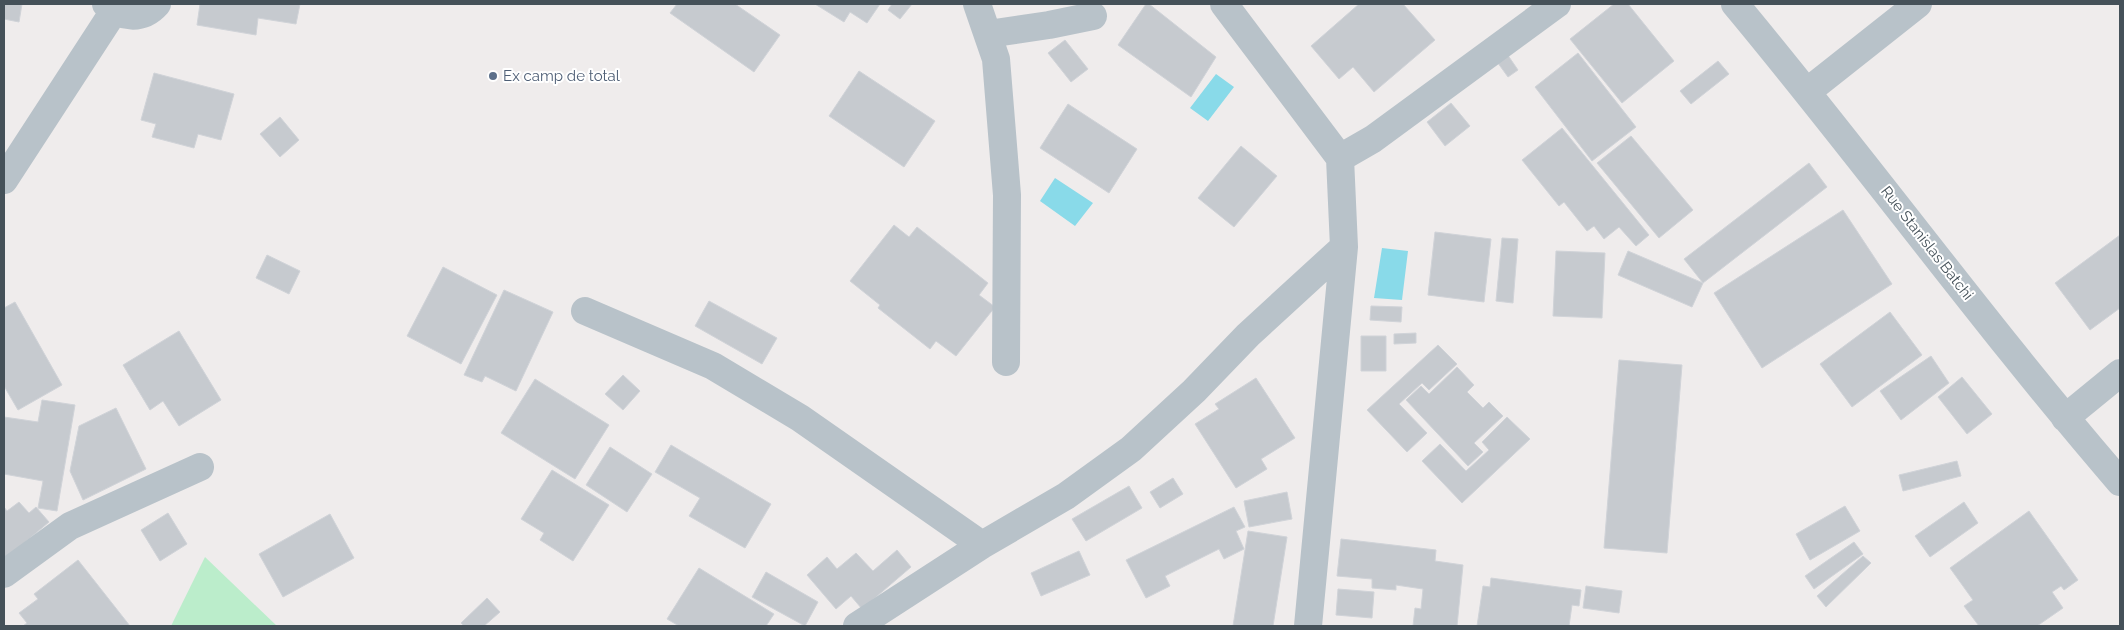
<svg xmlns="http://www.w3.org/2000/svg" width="2124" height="630" font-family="Raleway,sans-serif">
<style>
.green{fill:#bbedcb}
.water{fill:#89dae9}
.building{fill:#c6cacf;stroke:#d0d3d8}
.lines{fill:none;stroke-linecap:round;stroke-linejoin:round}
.minor{stroke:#b8c2c9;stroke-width:28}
.service-dot{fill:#5c6f8a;stroke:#fff;stroke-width:2}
.labels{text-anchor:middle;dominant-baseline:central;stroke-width:4;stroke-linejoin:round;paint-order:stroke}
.service-label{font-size:15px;fill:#4e5e75;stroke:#fff;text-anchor:start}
.street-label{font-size:15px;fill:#455159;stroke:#fff}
</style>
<rect width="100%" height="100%" fill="#efecec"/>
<!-- green -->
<path class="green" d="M205,557L277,626H171Z"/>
<!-- water -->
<path class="water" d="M1216,74L1234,87L1208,121L1190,108Z
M1055,178L1093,203L1075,226L1040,201Z
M1382,248L1408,251L1402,300L1374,298Z"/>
<!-- building -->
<path class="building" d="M4,4H22L19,22L4,19Z
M200,4H300L296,24L258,18L256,35L197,25Z
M677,4H735L780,35L754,72L670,13Z
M815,4H880L867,23L850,12L844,22Z
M892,4H912L900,19L888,10Z
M1146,4H1149L1216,57L1191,97L1118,45Z
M1359,4H1403L1435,40L1374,92L1353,67L1339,79L1311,46Z
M1614,4H1628L1674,61L1622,103L1570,39Z
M1065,40L1088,69L1071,82L1048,53Z
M1505,51L1518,70L1508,77L1495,59Z
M1578,53L1636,127L1592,161L1535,87Z
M1718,61L1729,74L1691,104L1680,91Z
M859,71L935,121L904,167L829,116Z
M154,73L234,94L221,140L198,134L194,148L152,137L156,124L141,120Z
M1451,103L1470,126L1445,146L1427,122Z
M1068,104L1137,149L1109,193L1040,148Z
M280,117L299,140L280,157L260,134Z
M1562,128L1649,235L1636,246L1619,227L1604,239L1594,226L1587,231L1564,202L1559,206L1522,160Z
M1631,136L1693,210L1659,238L1597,163Z
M1241,146L1277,176L1234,227L1198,198Z
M1809,163L1827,187L1703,283L1684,259Z
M1843,210L1892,284L1762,368L1714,293Z
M894,225L909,237L917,227L988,283L979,295L995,307L956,356L936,341L930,349L878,308L880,305L850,281Z
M1435,232L1491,239L1484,302L1428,295Z
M2120,235V308L2090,330L2055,283Z
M1502,238L1518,239L1513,303L1496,301Z
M1556,251L1605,253L1602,318L1553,316Z
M1628,251L1703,283L1692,307L1618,275Z
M267,255L300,271L289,294L256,278Z
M443,267L497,295L461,364L407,336Z
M504,290L553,312L516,391L485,376L482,382L464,375Z
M709,301L777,338L762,364L695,326Z
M15,302L62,385L18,410L4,386V308Z
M1371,306L1402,307L1401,322L1370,320Z
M1890,312L1922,355L1852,407L1820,364Z
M179,331L221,400L179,426L163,401L150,410L123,365Z
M1416,333V343L1394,344V334Z
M1361,336H1386V371H1361Z
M1438,345L1457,364L1429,390L1422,383L1399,404L1427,433L1407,452L1367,410Z
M1931,356L1949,383L1901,420L1880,391Z
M1619,360L1682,365L1667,553L1604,548Z
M1457,367L1474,385L1467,392L1483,408L1489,402L1503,416L1474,443L1483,452L1468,466L1406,400L1421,386L1429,394Z
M623,375L640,391L623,410L605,394Z
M1962,377L1992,414L1967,434L1938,397Z
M1256,378L1295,438L1261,459L1267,469L1236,488L1195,424L1219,409L1215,404Z
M535,379L609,425L575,479L501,433Z
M42,400L75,405L57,511L38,508L43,481L4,474V417L38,422Z
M116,408L146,469L83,500L70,471L79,426Z
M1507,417L1530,439L1462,503L1422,461L1440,444L1466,471L1489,450L1482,442Z
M671,445L771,504L745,548L689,516L700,498L655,472Z
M610,447L652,474L627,512L586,485Z
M1957,461L1961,476L1903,491L1899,475Z
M552,470L609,505L573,561L540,540L544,533L521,519Z
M1173,478L1183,494L1160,508L1150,492Z
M1129,486L1142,508L1086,541L1072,519Z
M1287,492L1292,519L1249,527L1244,501Z
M19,502L29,513L36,507L49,522L4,560V507L7,511Z
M1964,502L1978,523L1930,557L1915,536Z
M1845,506L1860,531L1810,560L1796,534Z
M1234,507L1245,527L1236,531L1244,549L1224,559L1219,549L1165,576L1170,586L1146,598L1126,560Z
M2029,511L2078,580L2064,590L2061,586L2052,592L2063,608L2037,626H1979L1964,606L1973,600L1950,568Z
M168,513L187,544L160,561L141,530Z
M330,514L354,558L283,597L259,554Z
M1248,531L1287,537L1273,626H1233Z
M1341,539L1436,550L1435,561L1463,565L1457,626H1413L1415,608L1421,609L1423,589L1396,585V590L1372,588V579L1337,576Z
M1854,542L1863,554L1814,589L1805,576Z
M897,550L911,567L862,609L851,596L836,609L807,575L827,557L837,569L856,553L873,571Z
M1079,551L1090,575L1041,596L1031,573Z
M1863,556L1871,563L1826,607L1817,596Z
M78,560L130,626H23L27,623L19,613L38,599L34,594Z
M699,568L774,614L766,626H679L667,619Z
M766,572L818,602L805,626L752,597Z
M1491,578L1581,590L1579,606L1572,605L1569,626H1477L1483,586L1490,587Z
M1586,586L1622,591L1619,613L1583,608Z
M1338,589L1374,592L1372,618L1336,615Z
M487,598L500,612L484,626H464L461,623Z"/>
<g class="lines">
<!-- minor -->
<path class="minor" d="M106,4C121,18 142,21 157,4
M977,4L996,59L1007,195L1006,362
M1224,4L1340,158L1344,247L1308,626
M1735,4C1866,161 1986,327 2120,482
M988,34L1049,25L1093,16
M1808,91L1918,4
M1340,158L1373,139L1557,4
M4,180L114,11
M585,311L713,366L800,418L982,545
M2065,418L2120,373
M4,574L70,526L200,467
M857,626L982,545L1066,496L1131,449L1194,391L1248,335L1344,247"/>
</g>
<!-- markers -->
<circle class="service-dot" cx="493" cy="76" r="5"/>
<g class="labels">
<!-- service labels -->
<g class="service-label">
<text x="503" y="76">Ex camp de total</text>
</g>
<!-- street labels -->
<g class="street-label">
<text transform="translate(1927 243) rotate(52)">Rue Stanislas Batchi</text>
</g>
</g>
<!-- border -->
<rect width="2124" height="630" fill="none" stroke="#455159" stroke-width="10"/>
</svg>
